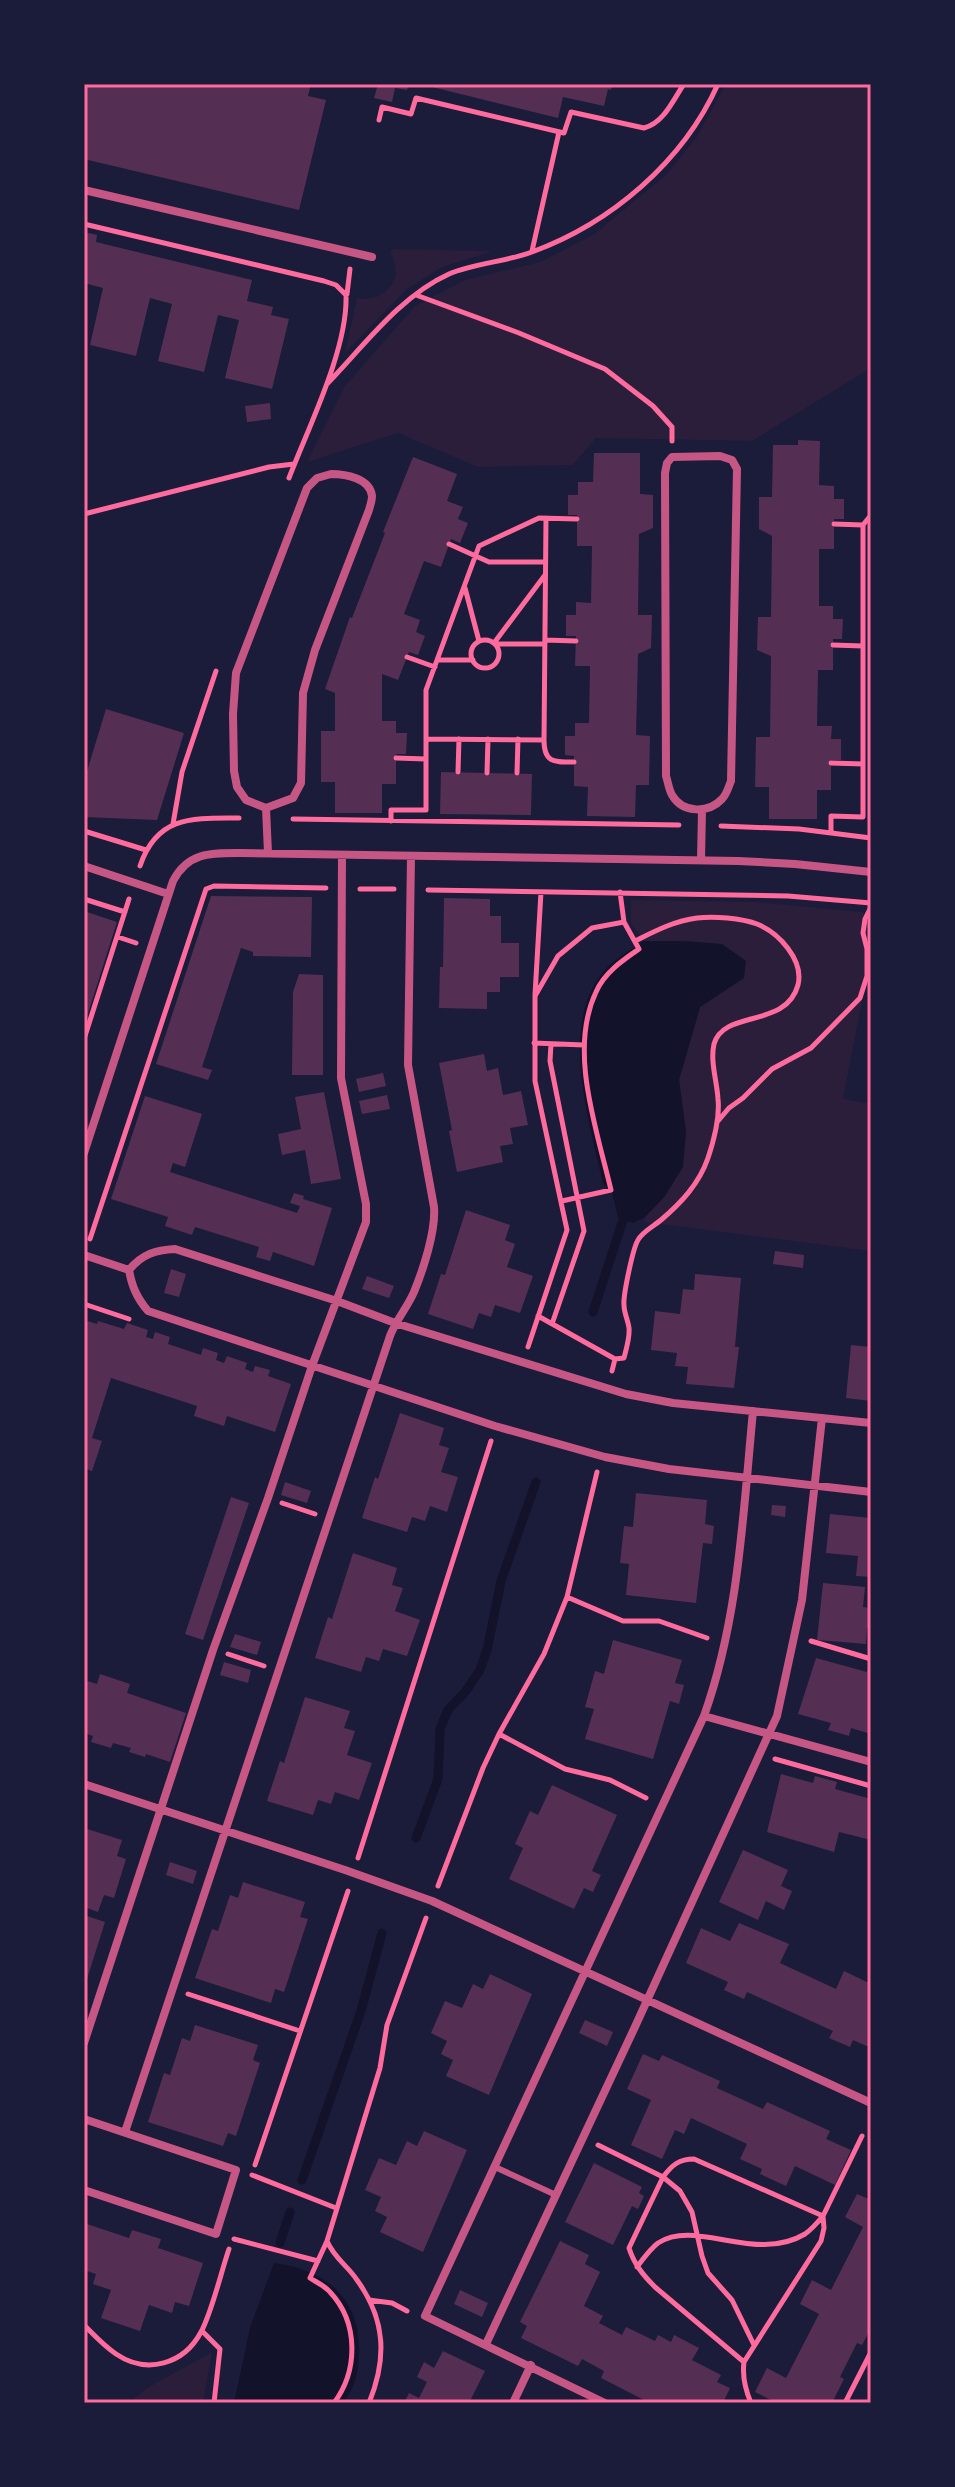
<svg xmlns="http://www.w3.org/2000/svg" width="955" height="2487" font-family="'PT Sans',sans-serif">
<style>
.green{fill:#2a1e3b}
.water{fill:#12122b}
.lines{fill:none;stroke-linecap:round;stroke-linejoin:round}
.stream{stroke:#12122b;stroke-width:9}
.building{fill:#542f53}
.path{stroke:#ff6b9d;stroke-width:5}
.service{stroke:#c65784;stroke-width:6}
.minor{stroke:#c65784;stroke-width:8}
.neatline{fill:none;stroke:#ff6b9d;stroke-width:3}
</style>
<rect width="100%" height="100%" fill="#1b1b3a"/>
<!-- green -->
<path class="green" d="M726,84H871V368L752,441L596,438L573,465L478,467L398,433L307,462L345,386L415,306L465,280L540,262L593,235L666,175L696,138Z
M393,249L493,251L442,267L407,289L345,353L357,298C384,304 407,277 390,253Z
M631,900L757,902L871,913V955L843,1099L871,1104V1251L644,1222L645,1217L665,1196L686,1131L679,1080L700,1007L743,978L684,941H644L631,923Z
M212,2352L203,2403H134V2398C158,2379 186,2368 212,2352Z"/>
<!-- water -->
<path class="water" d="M644,941H684L722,944L746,961L744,978L700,1007L679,1080L686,1131L683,1167L665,1196L645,1217L633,1223L618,1217L612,1192L603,1183C589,1119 554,1013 613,962C623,954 634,948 644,941Z
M274,2263C328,2270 362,2300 359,2357C358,2374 354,2389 343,2403H234L250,2328Z"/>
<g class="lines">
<!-- stream -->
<path class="stream" d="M593,1312L623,1220
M416,1838L438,1779L440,1729L448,1710L466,1691L480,1670L487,1650L501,1581L536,1482
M302,2180L361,2011L382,1933
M280,2243L290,2212"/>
</g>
<!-- building -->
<path class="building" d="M84,84H311L308,96L326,100L299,210L84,159Z
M378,84H409L407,90L395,88L392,102L374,98Z
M420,84H612L611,90L608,89L604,106L563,97L558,118Z
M84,232L97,235L96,242L252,280L247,301L273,307L271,315L289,319L272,389L225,378L239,320L218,315L204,372L158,361L172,304L150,298L136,356L90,345L103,288L84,283Z
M270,403L271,419L247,422L245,406Z
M798,440L820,441L819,485L834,486V499H844V519H834V549H819V606H833V619H843L842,639H833V670H818L817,726H832L831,739H841V760H831V790H817V819H769V787H755L756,737H770L771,656L757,650L758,617H771L772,536L759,529V497H772L773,445H798Z
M594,453H640V494L653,495V528L639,534L638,615H652L651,648L638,654L636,735L650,736L649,785H636L635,817L587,816L588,787L574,786V756L565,755V736H575V723H589L590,666H575L576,636H566V615H576V602L591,603L592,546H577V515H568V495H578V482H593Z
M413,457L457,474L447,501L463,507L458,519L468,523L460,543L451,539L441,567L424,561L404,614L420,620L416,632L425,636L418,655L409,652L398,680L382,674V721H396V733H407L406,754H396V784H382V813H335V782H321V731H335V693L325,689L350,617L352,618L385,533L383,532Z
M106,709L184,733L157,820L84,817V781Z
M441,772L532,774L531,815L440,814Z
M211,896L312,897L311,957L253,956V952L241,948L202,1067L212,1070L208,1080L156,1064Z
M444,898L490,899V916H501V943H519V977H500V992H487V1009L439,1008L440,967H443Z
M84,911L117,922L85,1023H84Z
M299,974L323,975V1075H292L293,992Z
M484,1054L487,1071L498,1068L503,1095L521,1091L528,1125L510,1128L513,1144L500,1146L503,1162L457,1172L449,1131L452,1130L439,1063Z
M383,1073L386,1086L359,1092L356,1079Z
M324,1092L341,1179L311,1184L305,1150L282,1155L278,1134L301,1129L295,1097Z
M387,1095L390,1109L362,1114L359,1101Z
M145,1096L202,1114L185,1167L173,1163L170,1172L297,1213L300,1206L290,1203L294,1193L304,1196L303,1199L332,1208L314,1266L273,1252L270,1261L256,1257L259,1247L195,1227L192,1235L165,1226L168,1217L111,1199Z
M466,1210L510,1225L505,1240L515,1244L507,1267L533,1276L520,1313L495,1305L491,1317L479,1313L473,1329L428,1314L441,1274L445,1275Z
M775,1251L804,1255L803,1268L773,1264Z
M171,1269L186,1274L179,1297L164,1293Z
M695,1274L741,1278L735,1347H739L734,1388L686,1384L688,1367L675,1366L677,1353L651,1350L655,1311L680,1314L683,1289L694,1290Z
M367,1276L394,1286L389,1298L362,1289Z
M84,1320L97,1324L98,1321L124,1329L127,1323L148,1330L146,1337L153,1339L155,1332L170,1337L168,1344L201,1355L203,1348L218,1353L216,1360L224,1363L227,1356L247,1363L245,1369L253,1372L255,1366L270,1370L268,1376L291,1384L275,1432L227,1416L224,1426L194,1416L197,1406L111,1378L92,1438L102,1441L92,1471L84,1468Z
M851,1345L871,1347V1401L846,1398Z
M400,1413L444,1428L439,1445L449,1448L441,1472L458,1477L447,1512L430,1506L425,1521L412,1517L407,1532L362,1518L375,1477L378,1479Z
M285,1482L311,1491L307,1503L281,1495Z
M636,1493L707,1500L705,1524L714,1526L712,1544L703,1543L696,1603L626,1595L629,1564L620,1563L624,1526L633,1527Z
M231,1497L249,1503L203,1640L185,1634Z
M772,1505L786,1506L785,1517L771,1515Z
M830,1514L871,1518V1577L856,1576L858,1556L826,1553Z
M353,1553L397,1568L392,1585L403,1588L395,1611L420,1620L407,1656L383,1649L379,1661L366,1657L361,1672L315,1658L328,1617L332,1619Z
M823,1583L865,1587L863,1607L871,1608V1628H867L866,1644L817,1640Z
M235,1634L261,1642L257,1655L230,1647Z
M613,1640L682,1660L675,1683L684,1685L679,1704L670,1701L653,1759L585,1739L594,1709L585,1707L595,1671L604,1674Z
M816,1658L867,1672V1670L871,1671V1734L851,1728L849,1736L839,1733L828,1730L831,1723L798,1714Z
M224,1662L251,1670L248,1683L220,1675Z
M100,1674L130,1684L127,1693L186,1713L170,1762L146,1754L145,1757L129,1752L131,1748L113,1743L111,1748L91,1742L93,1736L84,1733V1680L97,1684Z
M305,1697L350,1711L344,1728L355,1731L347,1755L372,1763L359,1800L335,1792L331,1804L318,1800L313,1815L267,1801L280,1761L284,1763Z
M781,1774L813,1783L815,1776L837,1782L835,1789L871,1799V1840L839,1832L834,1852L767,1832Z
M552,1785L617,1815L592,1871L601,1875L597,1883L593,1892L584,1888L574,1909L509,1879L523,1848L515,1844L530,1811L538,1815Z
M84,1828L122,1840L117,1856L126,1859L114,1898L104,1895L98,1912L84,1907Z
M743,1850L788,1870L781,1886L792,1891L784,1910L766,1901L758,1920L719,1902Z
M170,1862L197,1871L193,1884L166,1875Z
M243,1882L305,1902L300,1917L308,1919L284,1992L275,1989L271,2003L195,1978L212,1929L218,1931L230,1895L238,1898Z
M84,1915L105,1922L87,1979H84Z
M739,1923L789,1944L780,1963L836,1989L844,1971L871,1984V2048L853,2040L850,2047L829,2038L833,2031L747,1992L744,1999L724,1990L728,1982L686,1963L701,1928L730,1941Z
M490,1974L532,1994L489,2095L446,2076L453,2060L441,2054L447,2041L431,2033L445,2001L462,2008L473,1984L483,1989Z
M585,2020L613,2032L607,2046L579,2033Z
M195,2025L258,2045L253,2060L260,2063L236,2136L228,2133L223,2146L148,2122L164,2073L170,2075L182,2038L190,2041Z
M643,2054L659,2061L662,2055L720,2081L717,2088L763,2109L767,2102L830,2131L826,2139L851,2150L835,2185L795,2166L786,2186L760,2174L762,2169L740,2159L747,2144L691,2118L684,2134L675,2130L662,2159L631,2145L651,2100L627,2089Z
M424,2131L467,2150L423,2252L380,2232L387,2217L375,2211L381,2197L365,2190L379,2158L396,2165L407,2141L417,2146Z
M594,2163L642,2187L639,2193L644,2196L638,2209L632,2206L613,2245L565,2222Z
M857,2194L871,2200V2328L862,2345L857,2343L840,2377L844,2379L832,2403H772L773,2401L755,2392L767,2368L786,2378L819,2314L800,2304L812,2280L831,2290L863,2227L845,2217Z
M84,2223L129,2238L132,2230L161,2239L158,2248L203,2263L189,2306L175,2302L172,2313L149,2305L140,2331L101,2318L111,2290L93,2284L96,2274L84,2270Z
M560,2241L589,2255L585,2264L600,2272L584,2306L603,2316L599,2323L622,2335L626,2327L655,2341L658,2335L671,2342L674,2335L699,2348L692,2360L721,2375L717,2382L730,2388L723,2403H650L601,2378L604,2371L582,2359L578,2366L521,2338L527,2326L520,2322Z
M460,2290L488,2303L482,2317L454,2304Z
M443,2351L485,2371L469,2403H404L409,2393L419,2398L427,2382L417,2377L424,2362L434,2368Z"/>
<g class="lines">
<!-- path -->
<path class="path" d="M379,120L382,107L411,114L416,98L564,133L571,112L644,128C664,123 673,100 684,84
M84,224L324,281L336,285L346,295C348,349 308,428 289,478
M532,251L559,132
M347,294L350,269
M416,295L519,333L605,369L653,406L672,427V441
M327,384C363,347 400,296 449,274C475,263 505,262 532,252C611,223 683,162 718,84
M84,514L269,467L294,464
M834,524L863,525
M449,544L489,562H545
M465,588L479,641
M545,640L576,641
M471 654a14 14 0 1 1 28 0a14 14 0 1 1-28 0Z
M494,643L545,575
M495,644H545
M833,645L863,646
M407,657L435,667
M438,660H473
M426,739L544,740L546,518
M544,740C544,763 554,762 574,762
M396,758L426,759
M831,763L863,764
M458,772L459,739
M487,773L488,739
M517,773L518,739
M293,819L679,825
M391,821V810H426V690L479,546L539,518L577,519
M173,824L182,772L216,671
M721,826L799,829L871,838
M84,831L146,850
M831,832V816L863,817V525L871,515
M140,866C157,815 193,818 239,818
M360,889H394
M428,890L788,896L871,903
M84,899L125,912
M118,937L136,943
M535,995L541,892
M84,1039L129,899
M534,1043L584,1045
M551,1044L550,1061L584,1231L552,1324
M718,1121L729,1108L743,1098L772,1069L811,1048L860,998L867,976V949L863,933L865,919L871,907
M562,1201L611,1190C597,1130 568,1051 596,992C604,973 623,960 639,949L624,922L620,892
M90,1239L206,889L214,886L326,888
M84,1304L129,1319
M538,1316L615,1359L612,1371
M528,1347L567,1230L535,1081V996L558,956L592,928L624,922
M615,1359L624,1358C626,1349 630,1338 629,1328C628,1320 624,1313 624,1305C623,1295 633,1248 638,1240C642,1232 654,1226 661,1220C681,1203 699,1184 708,1158C714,1140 720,1118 718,1099C717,1081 710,1062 714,1044C724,1009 786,1029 798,985C804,960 779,933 757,924C741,918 714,916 697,918C674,921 655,931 635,941
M282,1503L315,1514
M567,1597L623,1621H659L707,1638
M811,1641L871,1659
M228,1654L264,1666
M499,1734L565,1769L610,1780L646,1798
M775,1759L871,1786
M358,1858L491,1441
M438,1886L483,1768L499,1734L544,1654L567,1597L597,1472
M188,1994L300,2031
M598,2145L663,2177L629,2248C634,2264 643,2275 655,2287L744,2362
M255,2165L348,1891
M252,2175L336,2208
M234,2239L318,2261
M327,2241L310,2278C316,2282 325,2286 330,2292C359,2323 358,2371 334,2403
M637,2267C643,2259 650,2249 658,2243C696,2218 755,2264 805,2234C812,2229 818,2222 823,2216L694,2159C679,2159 672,2165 663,2177L680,2191L692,2212L702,2256L708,2273L732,2300L754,2345
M369,2300L392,2303L407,2311
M84,2325C94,2335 104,2346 116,2354C147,2375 184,2364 201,2332C212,2312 221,2272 229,2249
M202,2331L220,2349L214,2403
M369,2403C387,2359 386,2320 357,2280C348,2266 334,2258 327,2241L380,2068L387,2025L426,1918
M751,2403C745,2389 742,2377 744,2362L821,2241L824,2228L823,2216L862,2136
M845,2403L871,2352"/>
<!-- service -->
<path class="service" d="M495,2167L556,2195"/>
<!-- minor -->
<path class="minor" d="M84,190L372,257
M720,456L732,460L737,469L731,781C728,788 727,794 722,799C709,813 683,814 672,795C669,790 668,782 666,776L665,473L667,463L672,457Z
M331,474C345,474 370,478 372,496C372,501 370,506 369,510L315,650L303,693L301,783L293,798L266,808L246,800L237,787L234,771L233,714L236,673L307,488L317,478Z
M266,808L268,853
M701,860L702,810
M84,866L168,894
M84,1153L173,881C188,852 211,853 240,853L738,861L795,864L871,872
M84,1255L129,1270
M871,1423L673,1403L626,1394L395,1323L337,1301L175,1249C156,1250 142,1254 129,1270C132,1287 137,1298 148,1311L495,1426L605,1457L669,1469L871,1492
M704,1716L871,1762
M84,1784L345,1870L432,1901L871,2103
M84,2043L213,1650L268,1498L312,1366L366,1222V1204L341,1078L342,855
M84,2119L236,2170L216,2234L84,2190
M125,2132L390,1336C396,1320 407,1308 414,1292C423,1270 436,1231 434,1207L408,1065L411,856
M486,2344L634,2029L777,1716L802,1600L822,1418
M513,2403L531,2365
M605,2403L425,2316L704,1716C739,1618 743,1514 753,1411"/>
</g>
<!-- border -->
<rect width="955" height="2487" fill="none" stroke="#1b1b3a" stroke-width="172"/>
<rect x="86" y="86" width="783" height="2315" class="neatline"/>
</svg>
